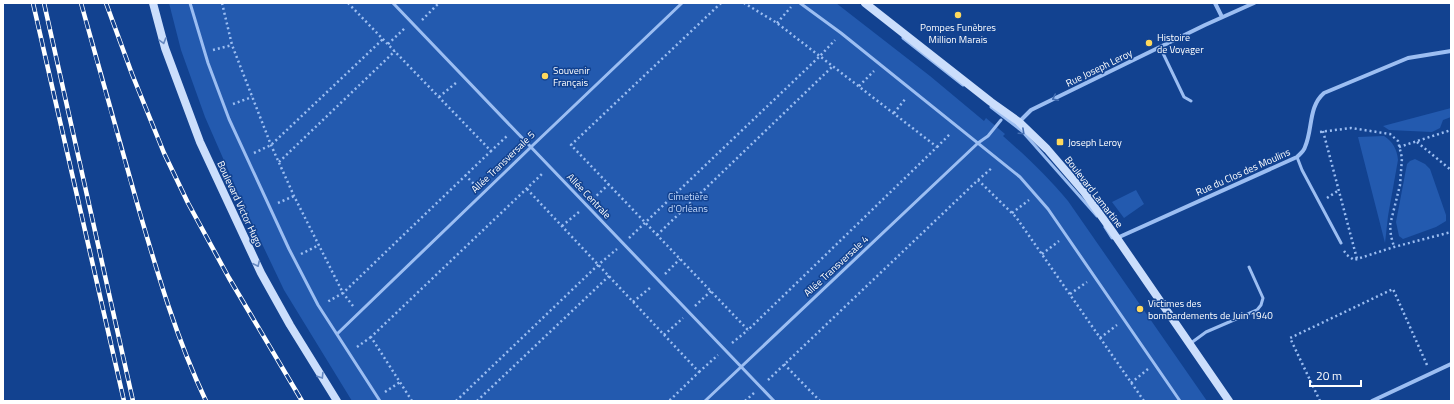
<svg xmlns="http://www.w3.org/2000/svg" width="1454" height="404" font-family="'Titillium Web',sans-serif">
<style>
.green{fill:#235aaf}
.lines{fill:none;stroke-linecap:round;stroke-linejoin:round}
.path{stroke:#9cbef2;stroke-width:2.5;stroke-dasharray:2 3;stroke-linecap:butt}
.lane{stroke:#9cbef2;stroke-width:3}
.street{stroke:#9cbef2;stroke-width:4}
.secondary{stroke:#cbdefc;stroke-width:8}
.rail-casing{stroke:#fff;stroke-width:4.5}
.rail{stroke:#124290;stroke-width:3;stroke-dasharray:9;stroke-linecap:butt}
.oneway{stroke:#6588c1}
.oneway2{stroke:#426db2}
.poi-dot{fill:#ffd95d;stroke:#124290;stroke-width:1.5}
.labels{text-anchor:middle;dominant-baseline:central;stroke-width:3;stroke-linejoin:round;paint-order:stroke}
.poi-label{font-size:10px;fill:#fff;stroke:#124290;text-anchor:start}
.street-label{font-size:10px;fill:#fff;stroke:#124290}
.park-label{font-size:10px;fill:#c4dafd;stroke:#124290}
</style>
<rect width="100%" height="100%" fill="#124290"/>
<!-- green -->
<path class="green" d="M169,3H836L930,76L984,121L986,118L1005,134L1003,136C1027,157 1048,177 1068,201L1207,401H352L284,290L243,204L205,117L181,50Z
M1451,108V117L1443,120L1440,128L1432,132L1389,130L1383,126Z
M1384,136C1393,142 1397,149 1398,160L1388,216L1385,243L1358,137Z
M1415,159L1425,164L1430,169L1446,215V221L1436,227L1403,239L1399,236L1396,222L1407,164L1410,161Z
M1136,190L1144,204L1124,218L1112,202Z"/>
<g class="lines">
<!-- path -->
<path class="path" d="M3,3H4
M222,3L232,45L271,145L294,196L343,293L327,302
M348,3L491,151L507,136
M721,3L571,145L748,330L937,147L777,23L744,3
M422,20L439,3
M777,23L791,7
M388,44L405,28
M213,50L232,45
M859,86L874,71
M439,97L457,82
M233,104L252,97
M894,113L906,98
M1323,131L1357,259
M1320,132L1351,128L1390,134L1398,141L1402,158L1400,185L1390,225L1391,236L1394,247
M1417,142L1451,170
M937,147L951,133
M1399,147L1451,130
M254,153L271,145L383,39
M279,162L395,51
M465,175L476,186
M978,180L993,167
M527,189L699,372L669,401
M1327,198L1339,190
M593,199L609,184
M278,203L294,196
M1012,213L1029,200
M562,226L580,211
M657,235L833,66
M629,238L820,56L835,40
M1344,251L1347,255L1354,260L1394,247L1451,232
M301,254L319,245
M1042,254L1059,241
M665,274L680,259
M1070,294L1087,282
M633,302L651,287
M353,306L343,293L491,151
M695,306L711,291
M664,335L683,318
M1100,338L1117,325
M732,343L748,330
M357,347L371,337
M784,364L820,401
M699,372L718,355
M768,380L978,180L1016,217L1144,401
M1131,383L1148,369
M385,392L400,382
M412,401L371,337L543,173
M456,401L598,265L617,249
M477,401L609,276
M745,401L754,393
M1320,401L1290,338L1393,289L1427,365"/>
<!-- lane -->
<path class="lane" d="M190,3L208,63L229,119L289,249L318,305L380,401
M393,3L774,401
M800,3L841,33L1020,177L1048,209L1180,401
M903,38L963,85
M1160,47L1184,97L1191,101
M991,107L1022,131L1097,216
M1297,157L1302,170L1341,243
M1105,227L1112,238
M337,334L531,147L682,3
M1191,343L1206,332L1257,310L1261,305L1263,298L1249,267
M705,401L978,143L988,136L1001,120"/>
<!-- street -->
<path class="street" d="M1215,3L1222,17
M1019,122L1031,110L1205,25L1254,3
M1117,238L1297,157C1300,154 1304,151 1305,147C1313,129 1308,107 1324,93L1408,58L1451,51
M1372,401L1451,364"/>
<!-- secondary -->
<path class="secondary" d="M153,3L165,48L200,142L261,273L290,325L337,401
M865,3L991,102L1019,122L1047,149L1084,192L1112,231L1229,401"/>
<defs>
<path id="rail" d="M33,3L124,401
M44,3L133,401
M81,3C100,72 119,141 139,210C158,275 177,340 206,401
M106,3L132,74L164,153L188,203L229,278L302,401"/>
</defs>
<!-- rail casing -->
<use href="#rail" class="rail-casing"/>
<!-- rail -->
<use href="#rail" class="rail"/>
</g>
<!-- one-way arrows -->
<defs><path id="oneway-chevron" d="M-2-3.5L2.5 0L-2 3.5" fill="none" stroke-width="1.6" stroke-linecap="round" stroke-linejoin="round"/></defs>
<g class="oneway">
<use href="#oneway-chevron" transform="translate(163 41) rotate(74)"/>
<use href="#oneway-chevron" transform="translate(257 264) rotate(65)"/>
<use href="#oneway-chevron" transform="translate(321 376) rotate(58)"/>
</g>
<g class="oneway2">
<use href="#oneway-chevron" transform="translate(1055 98) rotate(154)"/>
<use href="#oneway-chevron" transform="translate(1022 132) rotate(43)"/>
</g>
<!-- markers -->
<g class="poi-dot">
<circle cx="958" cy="15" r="4"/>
<circle cx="1149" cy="43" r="4"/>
<circle cx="545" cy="76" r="4"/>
<rect x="1056" y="138" width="8" height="8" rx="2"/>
<circle cx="1140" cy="309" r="4"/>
</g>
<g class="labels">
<!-- poi labels -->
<g class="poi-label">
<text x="958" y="27" text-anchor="middle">Pompes Funèbres<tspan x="958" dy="12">Million Marais</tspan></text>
<text x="1157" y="37">Histoire<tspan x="1157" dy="12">de Voyager</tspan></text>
<text x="553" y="70">Souvenir<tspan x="553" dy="12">Français</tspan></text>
<text x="1068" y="142">Joseph Leroy</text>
<text x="1148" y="303">Victimes des<tspan x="1148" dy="12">bombardements de Juin 1940</tspan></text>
</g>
<!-- street labels -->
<g class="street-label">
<text transform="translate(1099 68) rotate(-26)">Rue Joseph Leroy</text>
<text transform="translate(503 162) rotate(-44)">Allée Transversale 5</text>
<text transform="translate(1243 172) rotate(-24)">Rue du Clos des Moulins</text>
<text transform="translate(1094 192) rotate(52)">Boulevard Lamartine</text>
<text transform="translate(589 196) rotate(46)">Allée Centrale</text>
<text transform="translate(240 204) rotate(65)">Boulevard Victor Hugo</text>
<text transform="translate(836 266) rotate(-43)">Allée Transversale 4</text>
</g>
<!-- park labels -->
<g class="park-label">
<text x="688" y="196">Cimetière<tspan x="688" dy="12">d'Orléans</tspan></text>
</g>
</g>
<!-- border -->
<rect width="1454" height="404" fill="none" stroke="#ffffff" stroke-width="8"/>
<!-- scale -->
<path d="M1310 380v6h51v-6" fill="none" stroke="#ffffff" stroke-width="2"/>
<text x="1316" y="380" font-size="12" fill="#ffffff" stroke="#124290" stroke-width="3" paint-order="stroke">20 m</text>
</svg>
